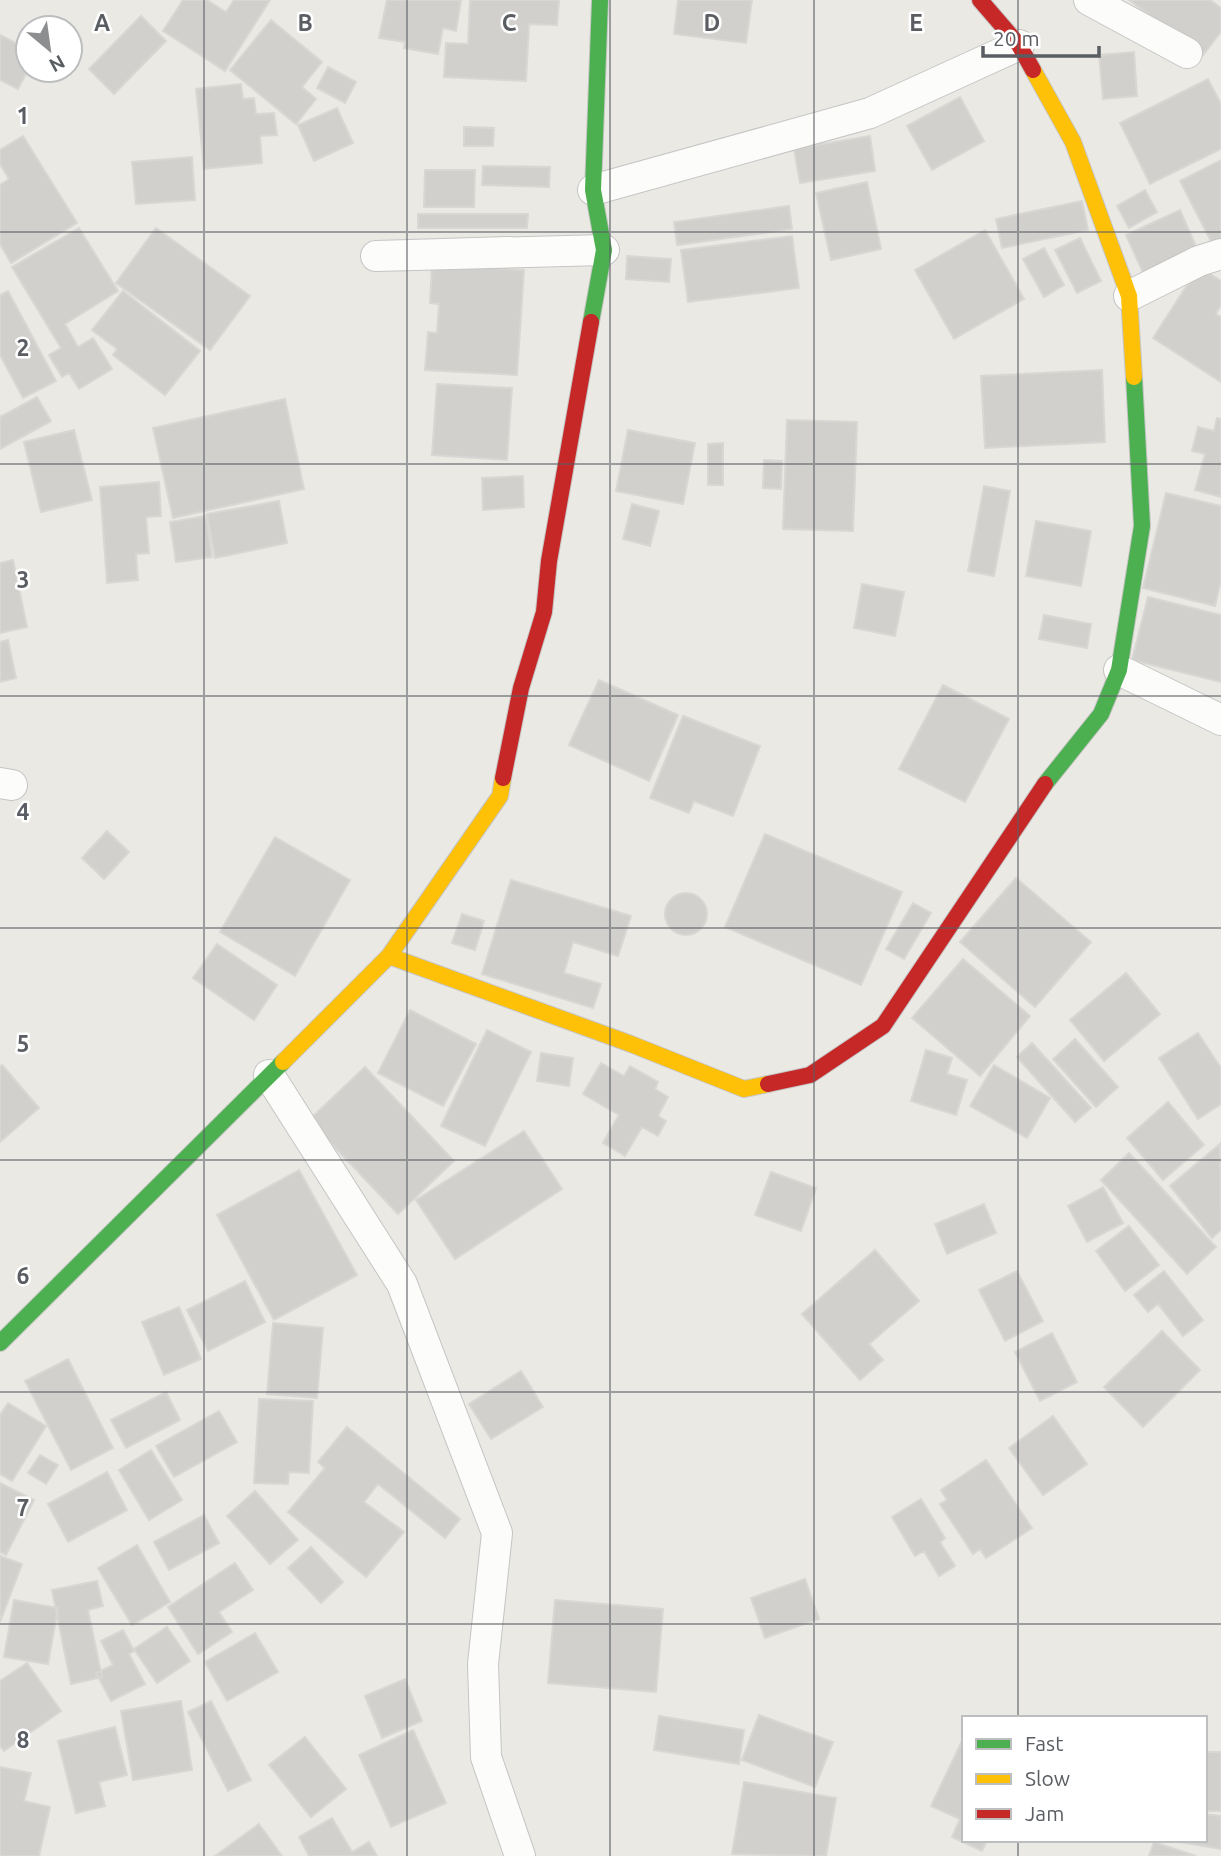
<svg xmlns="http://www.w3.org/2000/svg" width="1221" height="1856" font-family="Ubuntu,sans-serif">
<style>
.building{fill:#d1d0cd;stroke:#d9d7d4;stroke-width:2}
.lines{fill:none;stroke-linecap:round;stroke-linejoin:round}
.street-casing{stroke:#c5c5c5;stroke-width:32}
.fast-casing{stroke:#c5c5c5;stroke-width:18}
.slow-casing{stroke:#c5c5c5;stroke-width:18}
.jam-casing{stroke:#c5c5c5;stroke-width:18}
.street{stroke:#fcfcfb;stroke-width:30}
.fast{stroke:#4caf50;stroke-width:16}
.slow{stroke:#ffc107;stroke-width:16}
.jam{stroke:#c62828;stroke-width:16}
.grid{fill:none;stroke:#5a5d62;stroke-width:2;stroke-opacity:0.55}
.grid-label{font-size:23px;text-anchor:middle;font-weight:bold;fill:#5a5d62;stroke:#fff;stroke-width:5;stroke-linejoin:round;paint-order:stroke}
</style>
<rect width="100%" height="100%" fill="#eae9e4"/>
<!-- building -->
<path class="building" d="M183,0H207L226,12L234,0H270L225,71L163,31Z
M387,0H461L456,31L443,28L438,54L404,48L405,42L379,38Z
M470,0H559L557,25L529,24L526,81L444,77L446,43L468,44Z
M678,0H752L746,43L674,34Z
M1129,0H1210L1221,8V32L1203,55Z
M141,16L166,41L114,94L89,69Z
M271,20L322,62L302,87L316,99L296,124L230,70Z
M0,35L28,49V70L18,89L0,80Z
M1134,52L1137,96L1103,99L1099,55Z
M328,67L356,82L345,103L317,88Z
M1208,79L1221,104V149L1150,184L1120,123Z
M241,84L243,99L254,98L256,114L274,113L277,135L260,136L262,163L204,169L196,89Z
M960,97L984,141L932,170L907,126Z
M337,108L353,143L314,161L298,125Z
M464,127L494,128L493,146H464Z
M23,136L77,223L11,263L0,244V185L9,179L0,164V150Z
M870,136L875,171L800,183L794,149Z
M192,157L195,200L136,204L132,162Z
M1221,160V251L1217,253L1180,181Z
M483,166L550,167L549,187L482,185Z
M425,170H475L474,207H424Z
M867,182L881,249L831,260L816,193Z
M1145,190L1157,212L1129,228L1117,206Z
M1082,201L1088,230L1002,248L996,219Z
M789,206L792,229L677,245L674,222Z
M1180,210L1199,253L1145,277L1126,235Z
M418,214H528L527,228H418Z
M79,228L118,291L65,324L78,347L93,338L112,369L79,389L69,373L62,377L49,355L61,348L12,267Z
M156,228L250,296L210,350L116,283Z
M985,230L1024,299L954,339L915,270Z
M792,236L799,288L688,302L681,250Z
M1080,238L1101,281L1077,293L1055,250Z
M1044,248L1064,285L1044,297L1023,259Z
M627,256L671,259L669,282L626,279Z
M432,264L524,270L517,375L425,370L428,332L437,333L439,304L430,303Z
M1199,267L1221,281V305L1216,314L1221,317V382L1153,338Z
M8,291L56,381L23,398L0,355V295Z
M123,291L200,351L165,395L113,355L117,349L92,330Z
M1102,370L1105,442L985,448L981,376Z
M437,384L512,388L507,460L432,455Z
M37,397L51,421L0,449V417Z
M285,399L304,489L173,518L153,428Z
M1217,418L1221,419V497L1195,490L1205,454L1192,451L1198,427L1214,431Z
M787,420L857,422L853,531L783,529Z
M74,430L92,500L41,512L24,442Z
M628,430L695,443L683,504L616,491Z
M723,443V485H708V444Z
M764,460L782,461L781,489L763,488Z
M523,476L524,507L483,510L482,478Z
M159,482L161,516L146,517L149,553L136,554L138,580L107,583L100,487Z
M984,486L1010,491L994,576L968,571Z
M1166,493L1221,506V581L1215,606L1143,588Z
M279,501L287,543L215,558L207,514Z
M632,504L659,511L650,546L623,539Z
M206,516L212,557L176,562L170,522Z
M1036,521L1091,531L1081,586L1026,576Z
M13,560L27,627L0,633V563Z
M862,584L904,592L895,636L854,628Z
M1148,597L1221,615V682L1132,660Z
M1044,615L1091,624L1087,648L1039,639Z
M8,640L16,678L0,682V642Z
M599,680L678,715L649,781L569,745Z
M943,685L1009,719L965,802L899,769Z
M683,716L760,746L733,816L694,801L689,813L650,798Z
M107,831L129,852L104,879L82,858Z
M765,834L902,892L861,985L725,927Z
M275,837L350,880L295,976L220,932Z
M1016,878L1091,942L1035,1007L960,942Z
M511,880L631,916L618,956L573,942L564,973L601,984L593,1008L482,974Z
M665 914a21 21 0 1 1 42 0a21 21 0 1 1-42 0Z
M913,903L931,913L904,959L886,949Z
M462,914L484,921L475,950L452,943Z
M217,944L277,985L254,1020L193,978Z
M963,959L1030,1016L980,1076L912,1018Z
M1126,973L1160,1014L1104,1061L1070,1020Z
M410,1010L476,1044L443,1106L378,1073Z
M487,1030L531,1052L485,1146L441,1126Z
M1198,1033L1221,1068V1104L1198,1119L1159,1058Z
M1075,1039L1118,1087L1096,1107L1053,1059Z
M1032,1043L1091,1108L1075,1122L1017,1057Z
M926,1050L952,1058L947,1074L967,1080L956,1115L911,1101Z
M541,1053L573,1058L569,1086L537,1081Z
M601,1063L624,1076L630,1066L658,1082L655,1089L668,1097L658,1116L666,1121L658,1136L642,1127L625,1156L603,1143L619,1115L583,1094Z
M2,1065L39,1108L0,1142V1067Z
M994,1065L1050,1098L1027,1138L970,1106Z
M365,1067L454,1161L398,1214L309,1120Z
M1168,1102L1204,1145L1163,1180L1127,1138Z
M524,1131L562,1189L455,1259L416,1200Z
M1220,1144L1221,1230L1212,1238L1170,1186Z
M1129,1153L1216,1247L1187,1274L1101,1180Z
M299,1170L357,1275L274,1320L217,1215Z
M771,1172L816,1188L801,1231L755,1215Z
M1103,1187L1123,1223L1087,1242L1068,1206Z
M984,1204L996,1233L947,1254L935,1224Z
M1129,1226L1159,1265L1125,1291L1096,1251Z
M875,1250L919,1301L869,1344L883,1360L860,1380L802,1314Z
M1017,1271L1043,1321L1005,1341L979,1290Z
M1164,1271L1203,1320L1183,1336L1158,1304L1148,1312L1134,1295Z
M245,1281L265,1322L208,1351L187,1310Z
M179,1307L201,1359L164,1375L142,1322Z
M273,1323L323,1328L317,1398L267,1394Z
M1162,1331L1200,1370L1143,1427L1104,1387Z
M1052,1333L1077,1382L1040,1401L1015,1352Z
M68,1359L113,1448L71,1470L25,1381Z
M521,1371L543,1407L491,1439L469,1404Z
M166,1392L180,1420L126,1448L111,1420Z
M259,1399L313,1401L309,1473L289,1472L288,1484L254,1483Z
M8,1403L46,1426L12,1481L0,1474V1415Z
M219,1411L237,1442L174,1477L156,1446Z
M1053,1416L1087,1464L1043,1495L1009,1448Z
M347,1427L460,1519L445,1538L378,1484L364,1502L404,1532L366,1577L288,1512L325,1468L318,1462Z
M151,1450L182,1500L149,1520L119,1470Z
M40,1455L58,1465L46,1484L28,1473Z
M986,1460L1032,1528L986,1558L980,1549L973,1554L940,1504L947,1500L941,1490Z
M107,1472L127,1510L68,1542L48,1504Z
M0,1483L34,1500L6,1555L0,1552Z
M255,1491L298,1540L270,1564L227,1516Z
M921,1499L945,1538L940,1542L955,1566L939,1576L924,1551L915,1556L892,1517Z
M204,1515L219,1543L169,1570L154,1542Z
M137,1545L170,1602L132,1625L98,1568Z
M311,1547L343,1582L321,1603L288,1568Z
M0,1556L22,1564L0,1622Z
M235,1563L253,1590L219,1612L232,1632L198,1654L168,1607Z
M805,1579L819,1619L765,1638L751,1598Z
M97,1581L103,1606L88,1610L102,1677L71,1684L52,1590Z
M14,1600L58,1608L48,1664L4,1657Z
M555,1600L663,1609L656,1692L548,1683Z
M167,1627L190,1661L157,1683L134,1649Z
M123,1630L134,1651L129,1654L145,1684L111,1701L96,1673L113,1665L101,1641Z
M255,1633L278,1672L227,1701L205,1662Z
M27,1663L61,1711L4,1751L0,1746V1681Z
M405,1679L422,1721L382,1738L365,1696Z
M181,1701L192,1770L133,1780L121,1711Z
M211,1701L251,1780L228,1791L188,1712Z
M759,1715L833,1742L815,1787L742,1760Z
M659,1716L744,1730L739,1764L654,1750Z
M115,1727L127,1775L99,1782L105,1806L76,1813L58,1741Z
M413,1730L446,1803L391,1827L359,1755Z
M305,1737L346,1789L311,1817L269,1765Z
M961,1743L964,1745V1840H987L982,1851L952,1837L960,1819L931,1806Z
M1205,1752H1221V1811H1205Z
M0,1767L31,1773L24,1801L50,1807L39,1856H0Z
M744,1782L836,1798L826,1856L732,1854Z
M1205,1814L1221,1816V1849L1180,1842L1205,1840Z
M332,1818L352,1852L369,1842L377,1856H309L299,1837Z
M259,1824L282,1856H215Z
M1154,1842L1196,1856H1149Z"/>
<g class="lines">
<defs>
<path id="street" d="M1089,0L1187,53
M593,190L870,113L1019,45
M509,252L376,256L604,250
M1129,296L1199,261L1221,254
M1119,670L1221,720
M0,783L12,785
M269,1075L402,1284L497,1533L483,1664L486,1757L520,1856"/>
<path id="fast" d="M591,322L604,250L593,190L600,0
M1045,784L1101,714L1119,670L1142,526L1134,377
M0,1343L283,1062"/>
<path id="slow" d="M1033,70L1073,142L1129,296L1134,377
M389,956L631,1044L744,1089L768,1084
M283,1062L389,956L500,796L503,778"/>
<path id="jam" d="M980,0L1019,45L1033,70
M503,778L521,688L544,612L549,561L591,322
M768,1084L810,1075L883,1026L1045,784"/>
</defs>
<!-- street casing -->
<use href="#street" class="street-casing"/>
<!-- fast casing -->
<use href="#fast" class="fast-casing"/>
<!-- slow casing -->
<use href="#slow" class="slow-casing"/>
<!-- jam casing -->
<use href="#jam" class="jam-casing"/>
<!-- street -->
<use href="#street" class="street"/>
<!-- fast -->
<use href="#fast" class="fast"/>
<!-- slow -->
<use href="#slow" class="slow"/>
<!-- jam -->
<use href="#jam" class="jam"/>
</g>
<!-- grid -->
<path class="grid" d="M204,0V1856M407,0V1856M610,0V1856M814,0V1856M1018,0V1718M0,232H1221M0,464H1221M0,696H1221M0,928H1221M0,1160H1221M0,1392H1221M0,1624H1221M1018,1840V1856"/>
<g class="grid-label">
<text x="102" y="31">A</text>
<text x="305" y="31">B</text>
<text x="509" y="31">C</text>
<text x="712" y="31">D</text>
<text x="916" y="31">E</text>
<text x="23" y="124">1</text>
<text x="23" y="356">2</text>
<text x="23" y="588">3</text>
<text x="23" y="820">4</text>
<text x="23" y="1052">5</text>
<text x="23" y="1284">6</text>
<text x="23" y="1516">7</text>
<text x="23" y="1748">8</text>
</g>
<!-- legend -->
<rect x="962" y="1716" width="245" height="126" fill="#ffffff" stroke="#bdbec0" stroke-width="2"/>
<rect x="976" y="1739" width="35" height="10" fill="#4caf50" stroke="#bdbec0" stroke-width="2"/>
<text x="1025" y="1751" font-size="21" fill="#5a5d62">Fast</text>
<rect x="976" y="1774" width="35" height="10" fill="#ffc107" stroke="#bdbec0" stroke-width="2"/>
<text x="1025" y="1786" font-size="21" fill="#5a5d62">Slow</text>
<rect x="976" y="1809" width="35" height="10" fill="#c62828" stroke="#bdbec0" stroke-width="2"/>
<text x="1025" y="1821" font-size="21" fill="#5a5d62">Jam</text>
<!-- north arrow -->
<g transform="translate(49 49) rotate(151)"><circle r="33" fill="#ffffff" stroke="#bdbec0" stroke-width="2"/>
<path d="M0-5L12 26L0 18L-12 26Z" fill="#8c8e90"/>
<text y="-10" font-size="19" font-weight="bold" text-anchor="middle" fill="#5a5d62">N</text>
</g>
<!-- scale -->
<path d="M983 46v10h116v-10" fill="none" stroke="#5a5d62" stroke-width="3.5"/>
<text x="993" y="46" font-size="21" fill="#5a5d62" stroke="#ffffff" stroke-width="5" paint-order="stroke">20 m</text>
</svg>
